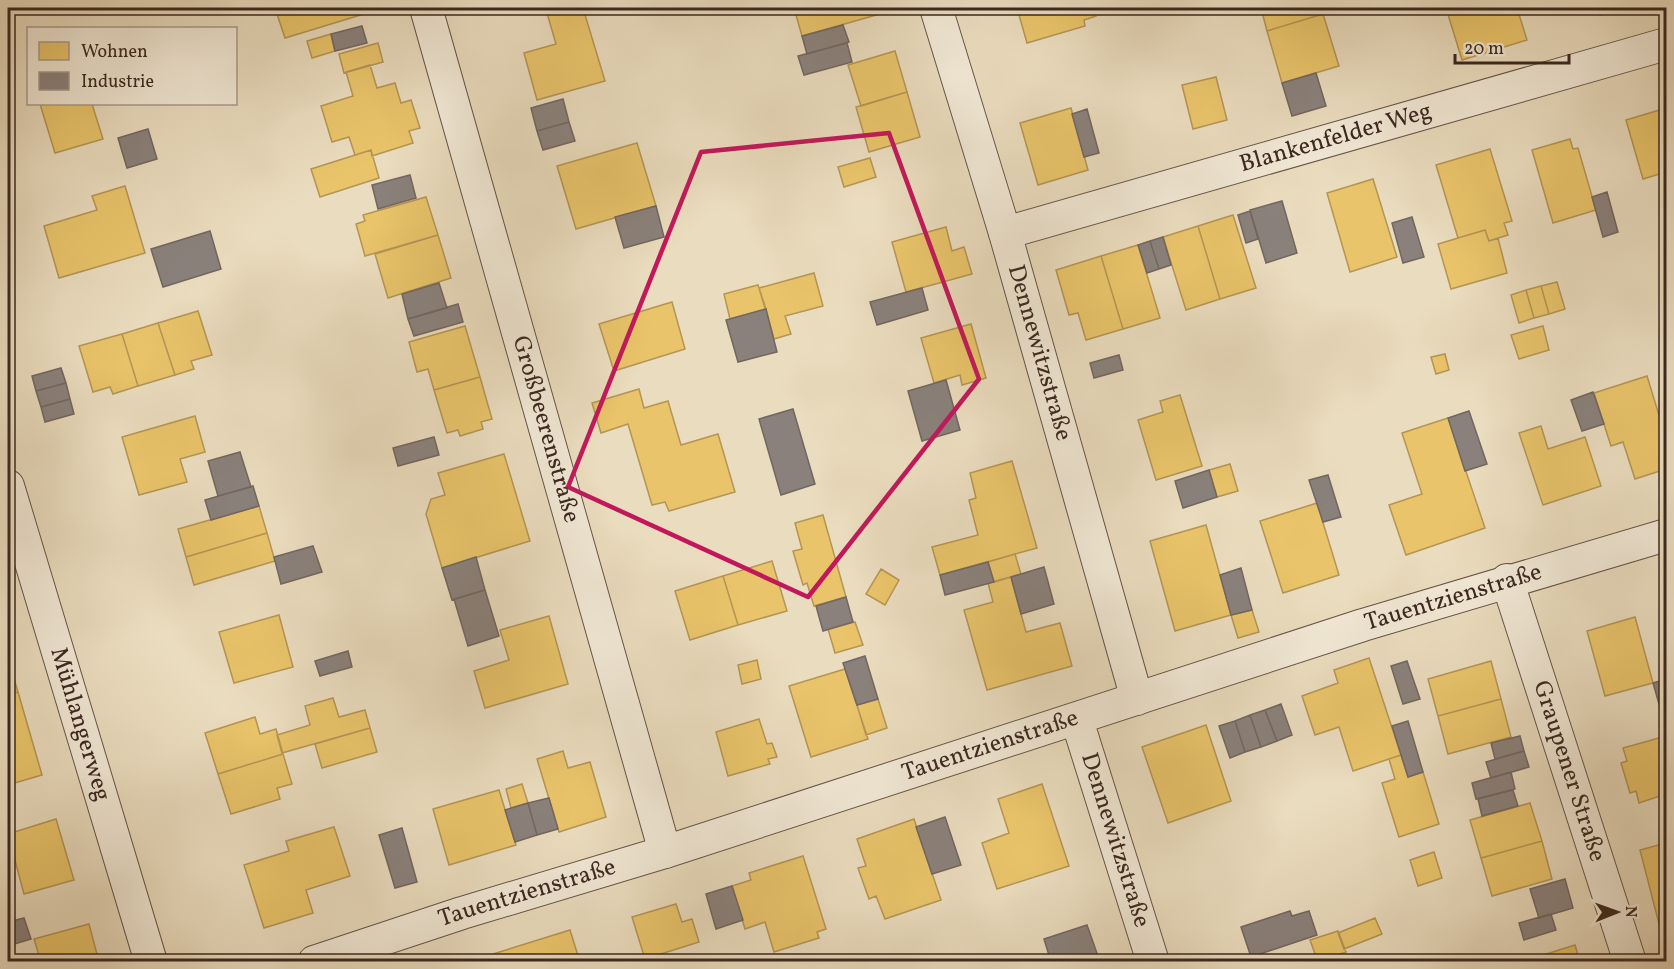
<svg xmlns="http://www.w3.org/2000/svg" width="1674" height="969" font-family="Vollkorn,serif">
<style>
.homes{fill:#e9c46a;stroke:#b49554;stroke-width:1.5}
.industry{fill:#8a817c;stroke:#726660;stroke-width:1.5}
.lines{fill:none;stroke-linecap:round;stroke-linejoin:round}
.minor-casing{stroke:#665548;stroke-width:34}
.minor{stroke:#f1e8d5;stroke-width:32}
.marked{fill:none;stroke:#c2185b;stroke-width:4.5;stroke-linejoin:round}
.labels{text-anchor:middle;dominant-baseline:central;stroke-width:6;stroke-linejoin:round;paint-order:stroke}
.street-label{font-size:24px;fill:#3a2820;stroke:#f1e8d5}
</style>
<rect width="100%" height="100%" fill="#eadcbe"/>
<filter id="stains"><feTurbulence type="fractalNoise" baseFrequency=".00333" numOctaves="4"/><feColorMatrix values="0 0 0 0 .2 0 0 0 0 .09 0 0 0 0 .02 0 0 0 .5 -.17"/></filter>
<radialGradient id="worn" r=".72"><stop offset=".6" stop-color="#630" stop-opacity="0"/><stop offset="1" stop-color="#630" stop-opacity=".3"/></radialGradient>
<!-- homes -->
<path class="homes" d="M275,8H376L377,10L285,38Z
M567,8H583L605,81L537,100L524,53L556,44L547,13Z
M794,8H878L880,14L802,36Z
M1017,8H1093L1096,16L1084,20L1085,26L1027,43Z
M1261,8H1322L1323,14L1267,31Z
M1446,8H1517L1527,40L1462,60Z
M1598,8H1625L1600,15Z
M1323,14L1339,66L1282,83L1267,31Z
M331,34L335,51L312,58L307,41Z
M378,43L383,62L344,73L339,54Z
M895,51L907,92L861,106L848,65Z
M370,65L377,88L395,83L401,103L411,100L420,128L409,131L413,143L372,156L371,150L355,155L349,137L332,142L321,106L353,96L346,72Z
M1216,77L1227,120L1193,129L1182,85Z
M907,92L920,137L869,152L856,107Z
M40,104H92L103,139L55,153Z
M1071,108L1088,170L1038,185L1020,123Z
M1666,108V172L1643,179L1626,120Z
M1570,139L1573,149L1578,148L1596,210L1553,223L1532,150Z
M637,143L656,206L576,229L557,166Z
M1490,149L1512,221L1504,223L1508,235L1489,241L1485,230L1458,238L1436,165Z
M371,150L379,178L320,197L311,169Z
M870,158L876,177L844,187L838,167Z
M1373,179L1397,257L1350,272L1327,193Z
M125,186L145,253L59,278L44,226L97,210L92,196Z
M426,197L438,235L365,256L356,224L365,221L363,215Z
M1233,215L1256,288L1220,299L1198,226Z
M1198,226L1220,299L1186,310L1163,237Z
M946,227L952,251L964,247L972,274L906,292L892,242Z
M1485,230L1489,241L1498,238L1507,273L1451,289L1438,244Z
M438,235L451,278L388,298L375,254Z
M1138,245L1160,318L1123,329L1101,256Z
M1101,256L1123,329L1086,340L1078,313L1069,315L1056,270Z
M814,273L823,306L785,316L791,334L774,339L759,288Z
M1557,282L1565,309L1549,314L1541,286Z
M758,285L766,309L730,319L724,294Z
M1541,286L1549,314L1534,318L1526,290Z
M1526,290L1534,318L1519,323L1511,295Z
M672,302L685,349L614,371L599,324Z
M198,311L212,355L191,361L194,369L175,375L158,323Z
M158,323L175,375L138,386L122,334Z
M971,324L986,378L962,385L960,375L934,383L921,338Z
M465,326L480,377L434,390L428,369L417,372L409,342Z
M1543,326L1549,350L1519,359L1511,335Z
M122,334L138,386L113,394L110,387L93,392L79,346Z
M1445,354L1449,370L1436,374L1431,357Z
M1647,376L1666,438V469L1635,479L1623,442L1611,446L1594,393Z
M480,377L492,419L481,422L483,429L460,436L458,430L447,433L434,390Z
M639,389L644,408L668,401L681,445L718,434L735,492L669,511L665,502L652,505L628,424L601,433L592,403Z
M1180,395L1202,466L1156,480L1138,420L1163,412L1160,401Z
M195,416L205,452L180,459L187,482L139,495L122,437Z
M1448,418L1485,528L1406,555L1389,505L1422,494L1402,433Z
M1541,426L1548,449L1585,437L1601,486L1543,505L1519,433Z
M504,454L530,541L442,568L426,514L431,499L445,495L438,473Z
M1012,461L1037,548L940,575L932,547L978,535L969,500L976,498L970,473Z
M1230,464L1238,491L1217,497L1209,470Z
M1317,503L1339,575L1283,593L1260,521Z
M259,506L267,533L186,557L178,529Z
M823,515L846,597L814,606L807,583L803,585L793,551L802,549L795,523Z
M1206,525L1231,615L1175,631L1150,541Z
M267,533L275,561L194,585L186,557Z
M1015,554L1021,574L994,582L988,562Z
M772,561L787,611L738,625L723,576Z
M881,569L899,580L885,605L866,594Z
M723,576L738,625L690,640L675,591Z
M1011,577L1026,632L1060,623L1072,666L987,690L964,610L993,602L988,583Z
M1252,610L1259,632L1238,638L1231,615Z
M279,615L293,667L234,683L219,632Z
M549,616L568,684L485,708L474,671L509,660L500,630Z
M1635,617L1653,683L1605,696L1587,631Z
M855,622L863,645L835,653L828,629Z
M8,658L18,692L8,695Z
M1369,658L1401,755L1353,771L1339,727L1315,735L1302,696L1338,683L1334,670Z
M757,660L761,679L742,684L738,665Z
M1491,661L1501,699L1438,716L1428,679Z
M845,669L868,739L811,757L789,686Z
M18,692L42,775L8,785V695Z
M333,698L339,717L365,710L370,728L282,753L277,735L310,725L305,706Z
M878,699L887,728L866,735L857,705Z
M1501,699L1511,737L1448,754L1438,716Z
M255,717L260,734L276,729L283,754L218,774L205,733Z
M759,719L767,744L772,743L777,757L768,759L770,764L728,776L716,732Z
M1206,725L1231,801L1168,823L1142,747Z
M370,728L377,752L322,768L315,744Z
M1666,736V794L1639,803L1636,791L1630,793L1621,763L1627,761L1623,748Z
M563,751L568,768L590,762L606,817L559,832L537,759Z
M283,754L292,784L277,788L280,799L231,814L218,774Z
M1401,755L1408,777L1423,772L1439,824L1399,837L1382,783L1395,779L1389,759Z
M522,784L528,803L511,808L506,789Z
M1042,784L1069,866L997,889L982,843L1009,833L998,799Z
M499,790L516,845L449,865L433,809Z
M1530,803L1542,841L1481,858L1470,820Z
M56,819L74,880L24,894L8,834Z
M914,819L941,900L885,919L876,896L869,899L858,868L866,866L857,839Z
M334,827L350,876L306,890L313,913L264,928L244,865L289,851L286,841Z
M1542,841L1552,879L1492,896L1481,858Z
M1666,843V951L1640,850Z
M1434,852L1442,878L1418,886L1410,860Z
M803,856L826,929L817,932L819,938L774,952L765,922L745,929L732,886L751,880L749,873Z
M676,904L682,922L692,919L699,942L645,959L632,917Z
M1375,918L1382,934L1344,949L1338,933Z
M89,924L99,962H41L34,939Z
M570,930L580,962H495L493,954Z
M1338,931L1346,952L1318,962L1310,940Z
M1575,945L1580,962H1521Z"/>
<!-- industry -->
<path class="industry" d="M843,25L849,42L807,54L802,36Z
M362,26L367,43L335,51L331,34Z
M847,43L852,62L804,75L798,56Z
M1316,73L1326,106L1292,116L1282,83Z
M563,99L569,122L537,131L531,108Z
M1087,109L1099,153L1084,157L1072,114Z
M569,122L575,141L543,150L537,131Z
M148,129L157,159L127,168L118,138Z
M410,175L416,198L378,209L372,185Z
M1607,192L1618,232L1603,237L1592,197Z
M1282,201L1297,253L1266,263L1250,210Z
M656,206L664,237L624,248L615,217Z
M1250,211L1258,239L1246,243L1238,215Z
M1412,217L1424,257L1403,263L1392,223Z
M210,231L221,269L163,287L151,249Z
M1163,237L1171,265L1159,269L1150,241Z
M1150,241L1159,269L1147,273L1138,245Z
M439,283L447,308L408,319L402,294Z
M922,288L928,310L877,325L870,302Z
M458,304L463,322L414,336L408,319Z
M766,309L777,352L738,362L726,320Z
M1119,355L1123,370L1094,378L1090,363Z
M61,368L66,383L36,391L32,376Z
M946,380L960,430L922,441L908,391Z
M66,383L70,399L41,407L36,391Z
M1593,392L1604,424L1582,431L1571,400Z
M70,399L74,414L45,422L41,407Z
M793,409L815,484L781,495L759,419Z
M1469,411L1487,464L1465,471L1448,418Z
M434,437L439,455L398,466L393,448Z
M240,452L251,487L218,496L208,461Z
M1209,470L1217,497L1183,508L1175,481Z
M1328,475L1341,517L1323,522L1309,480Z
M253,486L259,506L211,520L205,500Z
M313,546L322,572L281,584L274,557Z
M476,557L485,590L452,600L442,568Z
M988,562L994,582L945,595L940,575Z
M1044,567L1054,604L1021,614L1011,577Z
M1241,568L1252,610L1231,615L1220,575Z
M485,590L499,636L468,646L454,599Z
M846,597L853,622L823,631L816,606Z
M348,651L352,667L320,676L315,661Z
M865,656L878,699L857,705L843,663Z
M1407,661L1420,699L1403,704L1391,666Z
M1666,679V717L1663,718L1653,683Z
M1281,704L1292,735L1277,741L1265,710Z
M1265,710L1277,741L1261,747L1250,715Z
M1250,715L1261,747L1245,752L1235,721Z
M1235,721L1245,752L1230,758L1219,726Z
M1408,721L1423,772L1408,777L1392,726Z
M1520,736L1524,751L1495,759L1491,743Z
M1524,751L1529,767L1491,778L1486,762Z
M1511,772L1515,789L1476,799L1472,783Z
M1513,790L1518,806L1482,816L1478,799Z
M549,798L558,829L537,835L528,803Z
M528,803L537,835L515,842L505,810Z
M945,817L961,865L932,874L916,827Z
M402,828L417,882L395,888L379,835Z
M1565,879L1573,908L1539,918L1530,889Z
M732,886L743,920L716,929L706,894Z
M1290,911L1292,916L1309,911L1317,935L1251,957L1241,927Z
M1551,914L1556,930L1524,940L1519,923Z
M24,918L31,939L8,946V922Z
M1087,925L1099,959L1051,962L1044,939Z"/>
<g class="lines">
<defs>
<g id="minor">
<path id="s1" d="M426,8L665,852"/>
<path id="s2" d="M936,8L1005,233L1137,699"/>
<path id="s3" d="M1005,233L1666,44"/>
<path id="s4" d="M8,486L151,962"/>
<path id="s5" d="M1507,580L1630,962"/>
<path id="s6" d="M1077,720L1153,962"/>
<path id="s7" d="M314,962L462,913L665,852L1363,625L1666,535"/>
</g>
</defs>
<!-- minor casing -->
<use href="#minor" class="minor-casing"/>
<!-- minor -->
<use href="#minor" class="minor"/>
</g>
<!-- marked area -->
<path class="marked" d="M889,133L979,379L808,597L568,487L701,152Z"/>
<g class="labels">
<!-- street labels -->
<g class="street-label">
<text stroke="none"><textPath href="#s3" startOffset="344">Blankenfelder Weg</textPath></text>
<text stroke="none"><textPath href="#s2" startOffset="360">Dennewitzstraße</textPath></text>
<text stroke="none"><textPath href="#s1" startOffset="438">Großbeerenstraße</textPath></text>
<text stroke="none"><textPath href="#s7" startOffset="1196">Tauentzienstraße</textPath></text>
<text stroke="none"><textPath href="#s4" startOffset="249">Mühlangerweg</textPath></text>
<text stroke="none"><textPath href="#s7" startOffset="710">Tauentzienstraße</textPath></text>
<text stroke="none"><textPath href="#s5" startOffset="201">Graupener Straße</textPath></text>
<text stroke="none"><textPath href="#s6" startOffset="126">Dennewitzstraße</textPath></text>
<text stroke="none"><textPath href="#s7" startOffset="224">Tauentzienstraße</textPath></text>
</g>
</g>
<!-- margin -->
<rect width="1674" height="969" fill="none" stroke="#eadcbe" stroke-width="30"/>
<rect x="9" y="9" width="1656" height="951" fill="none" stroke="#3a2820" stroke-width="3"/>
<rect x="15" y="15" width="1644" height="939" fill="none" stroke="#3a2820" stroke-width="1.5"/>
<!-- legend -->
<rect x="27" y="27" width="210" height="78" fill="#f1e8d5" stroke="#a89b8d" stroke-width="1.5"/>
<rect x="39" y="42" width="30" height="18" fill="#e9c46a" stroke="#a89b8d" stroke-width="1.5"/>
<text x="81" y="57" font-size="18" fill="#3a2820">Wohnen</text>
<rect x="39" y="72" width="30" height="18" fill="#8a817c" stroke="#a89b8d" stroke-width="1.5"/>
<text x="81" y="87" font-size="18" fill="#3a2820">Industrie</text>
<!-- north arrow -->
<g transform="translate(1617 912) rotate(89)" stroke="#f1e8d5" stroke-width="4.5" paint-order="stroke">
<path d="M0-4.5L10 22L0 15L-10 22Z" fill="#3a2820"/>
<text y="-9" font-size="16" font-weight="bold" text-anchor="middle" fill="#3a2820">N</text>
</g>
<!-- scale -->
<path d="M1455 54v9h114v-9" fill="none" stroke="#3a2820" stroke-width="3"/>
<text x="1464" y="54" font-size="18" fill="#3a2820" stroke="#f1e8d5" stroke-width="4.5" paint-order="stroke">20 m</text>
<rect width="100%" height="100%" filter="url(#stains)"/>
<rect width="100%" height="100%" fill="url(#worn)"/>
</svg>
